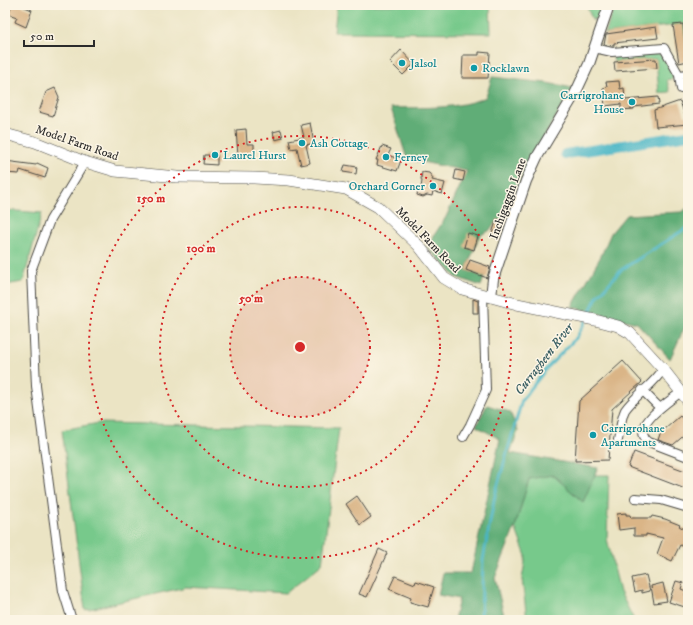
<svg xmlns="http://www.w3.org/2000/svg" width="693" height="625" font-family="'IM FELL DW Pica',serif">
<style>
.green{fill:#77c98b;stroke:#517a5b}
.forest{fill:#61ad77;stroke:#466c51}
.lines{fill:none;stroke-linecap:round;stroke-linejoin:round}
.stream{stroke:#4ab6c6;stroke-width:3}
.canal{stroke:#4ab6c6;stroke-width:10}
.building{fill:#dab587}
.minor-casing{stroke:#484742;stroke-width:10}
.tertiary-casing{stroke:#484742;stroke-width:12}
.secondary-casing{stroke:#484742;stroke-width:12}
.minor{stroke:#fff;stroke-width:8}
.tertiary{stroke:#fff;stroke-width:10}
.secondary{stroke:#fff;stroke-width:11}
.ring{fill:none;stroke:#d62828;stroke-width:2;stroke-dasharray:2 4}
.culture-dot{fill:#0f9aa8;stroke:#fcf5e5;stroke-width:1.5}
.labels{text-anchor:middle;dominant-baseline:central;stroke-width:3;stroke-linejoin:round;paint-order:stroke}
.culture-label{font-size:12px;fill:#0d838f;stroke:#fcf5e5;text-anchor:start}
.street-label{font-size:12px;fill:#2b2b2b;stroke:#fcf5e5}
.water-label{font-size:13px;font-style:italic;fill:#365c61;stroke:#fcf5e5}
.centre{fill:#d62828;stroke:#fcf5e5;stroke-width:2}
.ring-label{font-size:12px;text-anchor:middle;font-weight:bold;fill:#d62828;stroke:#fcf5e5;stroke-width:3;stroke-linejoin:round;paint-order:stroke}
</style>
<rect width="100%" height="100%" fill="#fcf5e5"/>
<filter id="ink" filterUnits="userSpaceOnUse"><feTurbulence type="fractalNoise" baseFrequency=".025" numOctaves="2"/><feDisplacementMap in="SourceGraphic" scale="8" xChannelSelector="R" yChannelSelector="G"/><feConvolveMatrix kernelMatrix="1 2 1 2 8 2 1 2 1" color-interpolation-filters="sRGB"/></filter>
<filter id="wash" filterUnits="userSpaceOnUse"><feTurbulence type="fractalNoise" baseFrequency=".012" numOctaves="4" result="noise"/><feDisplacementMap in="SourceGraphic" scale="16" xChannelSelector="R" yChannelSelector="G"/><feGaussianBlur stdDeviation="0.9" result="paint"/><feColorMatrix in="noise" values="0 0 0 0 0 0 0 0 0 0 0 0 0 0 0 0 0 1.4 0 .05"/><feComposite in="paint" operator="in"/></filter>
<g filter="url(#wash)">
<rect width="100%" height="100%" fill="#ebe4c4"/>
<!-- green -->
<path class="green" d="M337,5H490L491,33L334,32Z
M586,5H606L602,18L594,19L593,21Z
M615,5H688V56L683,24L605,34Z
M656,52C666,57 669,68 674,78L667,80L670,92L659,93L656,59L614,62L613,57Z
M5,210L42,213L23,282L5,285Z
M99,423L339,428L322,564L286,593L186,587L85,610L62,430Z
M553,475L583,502L594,475H609L607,539L620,592L634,620H527L522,579L526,556L515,527L529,479Z"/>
<!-- forest -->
<path class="forest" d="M492,77L547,83L573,88L522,175L514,193L504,222L497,220L489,231L480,235L466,270L484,277L481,286L456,277L427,246L446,217L467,171L407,159L391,108C422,107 457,110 486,97Z
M688,208V320L670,359L637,323L572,307L601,256L611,233L626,215L681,212Z
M487,405L510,412L518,431L510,453L598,468L583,502L553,475L529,479L515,527L495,578L505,620H454L459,599L438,595L443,573H471L500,439L476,426Z"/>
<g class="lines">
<!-- stream -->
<path class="stream" d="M588,315L597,297L621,270L688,227
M481,620L483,560L495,495L522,400L546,369L577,337L586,320"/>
<!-- canal -->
<path class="canal" d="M565,154L688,135"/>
</g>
<g id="blocks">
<!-- building -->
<path class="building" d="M12,5H20L32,10L26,27L15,22L17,17L8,14Z
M683,24L688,61L679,63L673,25Z
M656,27L658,38L614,43V46L604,45L606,34Z
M401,50L414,64L403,75L390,62Z
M479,52L490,53L488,78H462L463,55H479Z
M656,59L657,68L615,71L614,62Z
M619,81L620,89L624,88L625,100L658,97L659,104L634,107V109L621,110V104L605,106L603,88L607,87L606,82Z
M55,88L59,97L53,116L39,112L46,92Z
M680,101L685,116H688V124L656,127L654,110Z
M310,123L314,143L306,145L310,163L301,165L297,148L291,149L289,140L304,137L301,125Z
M246,129L247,144H254V155H238L236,130Z
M281,130L283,138L275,140L273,132Z
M382,146L391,149L388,155L401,160L397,171L377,165L378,160H376Z
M204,155H217V165L203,164Z
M5,161L36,165L37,163L48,168L45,178L20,170L19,174L5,173Z
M345,165L357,167L356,174L343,172Z
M456,170L465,172L463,181L454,179Z
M422,172L429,173L433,178L432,180L445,183L442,194L433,191L432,196L427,195L423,197L417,195L418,190L421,188L422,181L421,179Z
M497,219L504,222L498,239L491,236Z
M468,233L478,236L474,250L464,247Z
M470,260L490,267L487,278L466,270Z
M473,299L478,301V313H473Z
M623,361L642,382L612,409L608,460L575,461L579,401Z
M680,416L688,425V432L673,445L658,440L662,428L665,429Z
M634,452L688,472V490L628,467Z
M357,496L371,517L360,525L346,504Z
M626,513V515H630L631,518H651L652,516L665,519L680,525L679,526L688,531V544L686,548L680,545L672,561L657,554L663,538L646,534V536H634V528L619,530L617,514Z
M379,549L387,553L367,597L359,594Z
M646,575L650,591L642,593V590L635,592L632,578Z
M395,576L415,584L416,581L434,587L428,607L410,602L411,598L389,589Z
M676,581L683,583L681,589L686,591L685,595L688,596V608L669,602Z
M663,583L667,601L654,603L651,586Z"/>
</g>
</g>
<g filter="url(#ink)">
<use href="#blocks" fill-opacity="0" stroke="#484742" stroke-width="1"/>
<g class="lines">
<defs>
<path id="minor" d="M594,48L612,52L664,48L679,75L681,89L688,88
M679,75L688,74
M642,390L660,408
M681,392C670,401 628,427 649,442L688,457
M463,437L470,425L486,390L483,295
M618,440C620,431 621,418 625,410C636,394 654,385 663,369
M635,498L661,500L688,508
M72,620L63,591L36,386L31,271L50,220L85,162"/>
<path id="tertiary" d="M491,297L493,279L526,181L537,157L576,92L589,64L609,5"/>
<path id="secondary" d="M5,134L35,142L85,162L115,171L177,177L254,178L289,180L346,189L378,207L419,246L444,278L462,289L517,304L595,320L618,326L630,333L663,369L688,401"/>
</defs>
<!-- minor casing -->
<use href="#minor" class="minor-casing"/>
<!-- tertiary casing -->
<use href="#tertiary" class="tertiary-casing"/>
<!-- secondary casing -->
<use href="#secondary" class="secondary-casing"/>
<!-- minor -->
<use href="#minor" class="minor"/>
<!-- tertiary -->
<use href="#tertiary" class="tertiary"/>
<!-- secondary -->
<use href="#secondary" class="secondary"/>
</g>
</g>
<!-- distance rings -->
<circle cx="300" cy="347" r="70" fill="#d62828" fill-opacity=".12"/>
<g class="ring">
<circle cx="300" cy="347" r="70"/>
<circle cx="300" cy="347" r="140"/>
<circle cx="300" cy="347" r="211"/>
</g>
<!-- markers -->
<g class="culture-dot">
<circle cx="402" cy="63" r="4"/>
<circle cx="474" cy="68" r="4"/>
<circle cx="632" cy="102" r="4"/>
<circle cx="302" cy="143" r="4"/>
<circle cx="215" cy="155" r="4"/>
<circle cx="386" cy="157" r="4"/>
<circle cx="433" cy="186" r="4"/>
<circle cx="593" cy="435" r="4"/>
</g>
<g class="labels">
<!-- culture labels -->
<g class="culture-label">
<text x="410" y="63">Jalsol</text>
<text x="482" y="68">Rocklawn</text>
<text x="624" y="95" text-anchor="end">Carrigrohane<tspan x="624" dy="14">House</tspan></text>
<text x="310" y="143">Ash Cottage</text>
<text x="223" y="155">Laurel Hurst</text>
<text x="394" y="157">Ferney</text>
<text x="425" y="186" text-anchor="end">Orchard Corner</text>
<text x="601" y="428">Carrigrohane<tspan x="601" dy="14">Apartments</tspan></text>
</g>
<!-- street labels -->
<g class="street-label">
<text transform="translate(77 143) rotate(19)">Model Farm Road</text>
<text transform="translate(508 199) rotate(-70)">Inchigaggin Lane</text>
<text transform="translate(428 240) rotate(46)">Model Farm Road</text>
</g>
<!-- water labels -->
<g class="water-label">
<text transform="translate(544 359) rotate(-52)">Curragheen River</text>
</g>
</g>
<circle cx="300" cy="347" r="6" class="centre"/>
<g class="ring-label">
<text x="151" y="202">150 m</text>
<text x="201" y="252">100 m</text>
<text x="251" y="302">50 m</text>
</g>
<!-- margin -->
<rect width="693" height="625" fill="none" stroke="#fcf5e5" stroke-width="20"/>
<!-- scale -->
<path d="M24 40v6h70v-6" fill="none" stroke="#2b2b2b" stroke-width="2"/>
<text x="30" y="40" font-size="12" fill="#2b2b2b" stroke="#fcf5e5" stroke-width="3" paint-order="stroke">50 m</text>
</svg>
